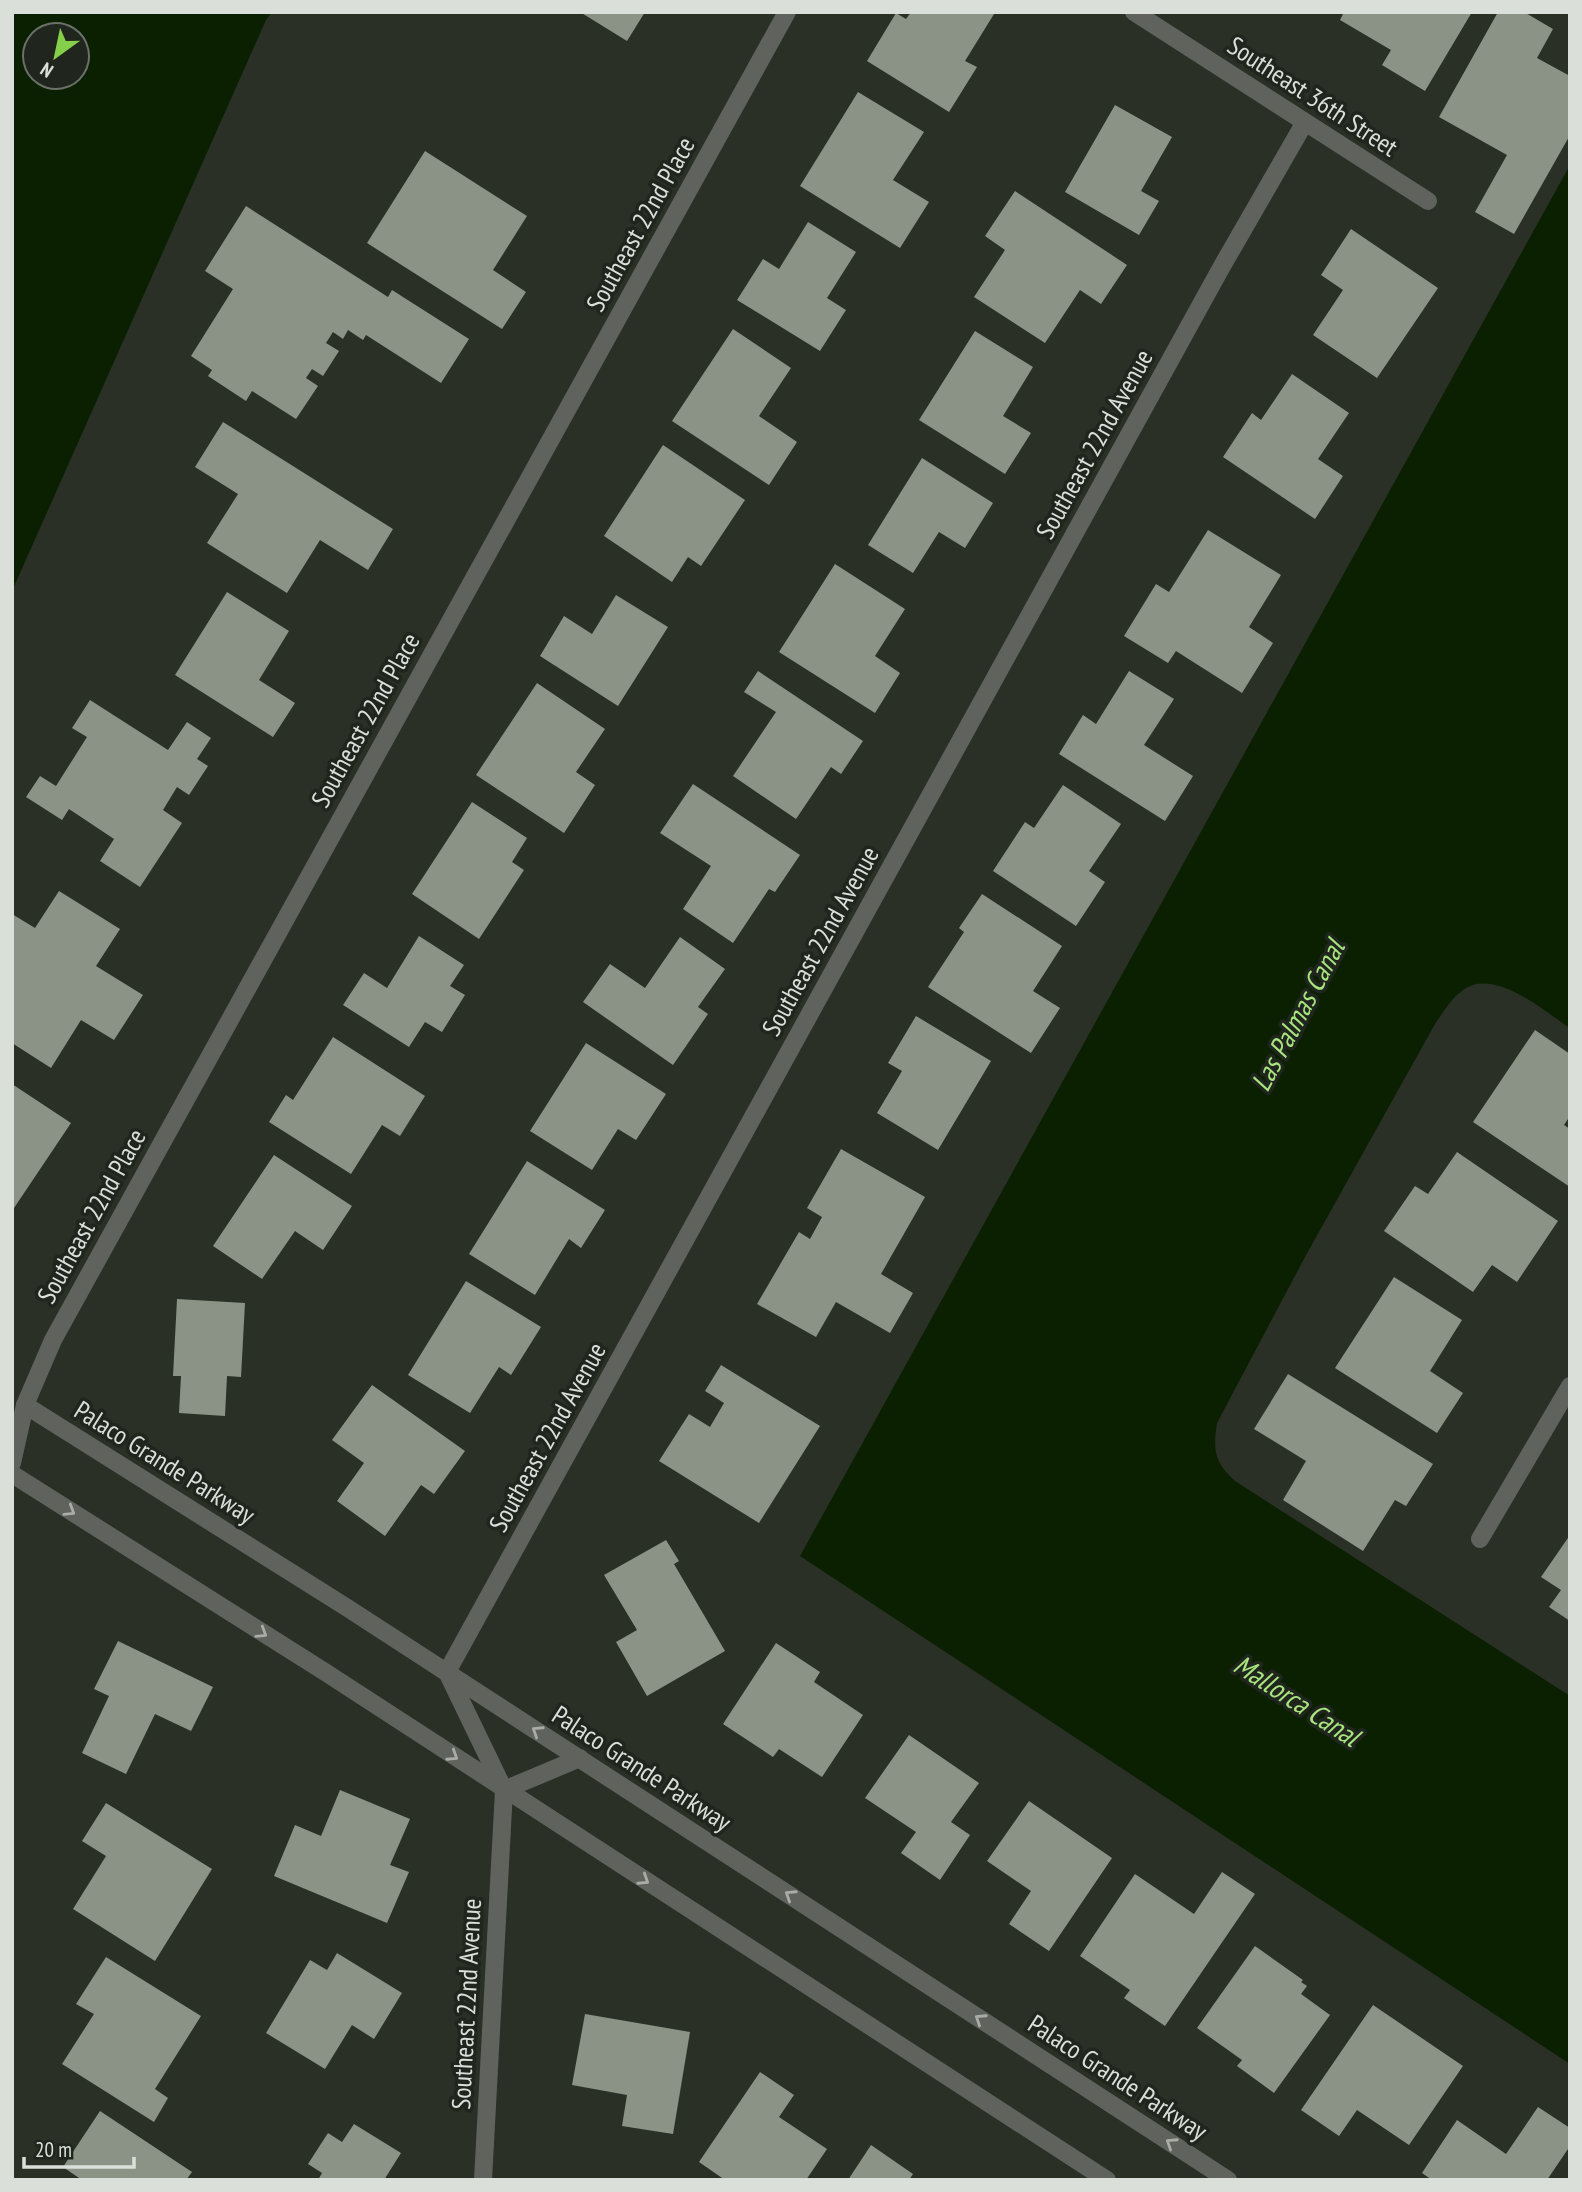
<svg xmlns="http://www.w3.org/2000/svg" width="1582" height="2192" font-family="'PT Sans Narrow',sans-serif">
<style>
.water{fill:#0b2000;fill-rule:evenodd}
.building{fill:#8b9386}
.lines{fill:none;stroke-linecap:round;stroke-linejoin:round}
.minor{stroke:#5f625d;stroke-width:18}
.tertiary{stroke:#5f625d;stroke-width:18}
.oneway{stroke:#a9ada7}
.labels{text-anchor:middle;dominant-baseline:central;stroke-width:7;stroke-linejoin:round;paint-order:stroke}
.street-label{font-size:26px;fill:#dbdfd9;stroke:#20261d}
.water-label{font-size:28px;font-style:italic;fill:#a9e57f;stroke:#20261d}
</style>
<rect width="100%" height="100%" fill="#2a3026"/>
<!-- water -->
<path class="water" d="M12,12H272L266,20L12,591ZM35,35H77V77H35Z
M1570,165V1028C1543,1011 1495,967 1463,990C1451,999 1443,1012 1435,1024L1305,1257L1217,1423C1213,1450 1214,1462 1235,1481L1570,1696V2064L800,1556Z"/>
<!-- building -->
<path class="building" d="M580,12H645L627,41Z
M911,12H991L994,14L965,61L977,67L949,112L867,61L896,13L906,19Z
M1344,12H1472L1425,91L1382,65L1391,50L1340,20Z
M1498,12H1524L1553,29L1537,58L1570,76V135L1514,234L1475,212L1507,155L1439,117Z
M858,92L924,132L893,180L929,202L900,248L800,186Z
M1115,105L1172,137L1141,191L1159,201L1139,235L1065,192Z
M425,151L527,216L493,270L526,292L502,329L367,243Z
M1015,191L1127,265L1101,304L1080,290L1045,343L974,297L1005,250L985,236Z
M246,206L388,297L392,290L469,339L441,383L366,335L363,340L348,330L343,339L333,332L326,343L339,351L323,376L312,369L306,378L318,386L296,419L252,391L246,401L208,376L212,370L191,356L233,289L205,271Z
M808,222L856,252L827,298L846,310L820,351L737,300L763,259L779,269Z
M1351,229L1438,288L1377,378L1313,335L1343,290L1321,275Z
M733,329L791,368L759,416L797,442L769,485L672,421Z
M975,331L1033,367L1003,416L1031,433L1005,474L919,420Z
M1292,374L1349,413L1318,459L1343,476L1315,519L1223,457L1252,413L1261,420Z
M223,422L393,529L368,570L320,540L287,593L207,543L238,494L195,467Z
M663,445L745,500L701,566L688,557L672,582L604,536Z
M922,458L993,503L965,548L939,532L913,573L868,545Z
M1208,530L1281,575L1249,627L1273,643L1242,693L1176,651L1168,663L1124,636L1156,584L1169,592Z
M835,564L905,609L875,656L900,673L875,713L779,652Z
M227,592L289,631L259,680L295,703L273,737L175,675Z
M616,595L668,627L618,706L540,656L564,616L592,634Z
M758,671L863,741L841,774L831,767L796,819L733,776L776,712L744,692Z
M1129,671L1174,699L1144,745L1193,776L1165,821L1059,754L1083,715L1096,724Z
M537,683L605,729L576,772L595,785L564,833L476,775Z
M90,700L168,750L187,722L211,738L197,759L208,766L189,795L177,787L163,810L182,823L140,887L100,861L114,839L69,809L62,820L26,797L40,776L56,786L87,737L72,728Z
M693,784L800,855L775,892L769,889L733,943L683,909L711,866L660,833Z
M1063,785L1121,824L1089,871L1105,882L1076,926L993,871L1025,822L1034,828Z
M472,802L527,838L512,862L524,870L479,939L412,894Z
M59,891L120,929L96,966L143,995L114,1040L81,1020L51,1068L12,1043V914L35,928Z
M982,894L1062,946L1033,991L1060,1008L1031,1053L928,987L964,932L959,928Z
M419,936L464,965L450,986L465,995L442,1032L425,1022L409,1047L343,1005L364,973L387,988Z
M680,937L725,969L698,1007L708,1014L673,1065L583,1002L610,964L645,988Z
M916,1016L991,1061L938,1150L877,1113L902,1071L888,1063Z
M1535,1030L1570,1054V1116L1564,1125L1570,1129V1187L1473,1122Z
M333,1037L425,1096L400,1136L382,1125L351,1174L269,1122L286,1095L293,1100Z
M586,1043L666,1094L636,1140L618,1129L592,1170L530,1131Z
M12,1084L71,1123L12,1211Z
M841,1149L925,1197L881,1274L913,1293L890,1333L836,1302L816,1337L757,1304L799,1232L810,1239L822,1217L807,1208Z
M1457,1152L1558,1221L1517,1282L1492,1265L1473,1292L1384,1231L1415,1186L1428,1194Z
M274,1155L352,1206L323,1250L295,1231L262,1279L213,1246Z
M527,1161L605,1210L581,1248L569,1239L535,1295L469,1254Z
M1394,1277L1462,1320L1430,1371L1463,1393L1437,1433L1335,1368Z
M466,1281L541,1327L511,1375L499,1367L470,1413L408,1375Z
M177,1299L245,1303L241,1377L227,1376L225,1416L179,1413L181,1376H173Z
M721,1365L820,1426L759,1523L659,1461L689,1414L710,1427L724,1403L705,1391Z
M1288,1374L1433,1464L1406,1506L1395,1500L1363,1551L1283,1500L1306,1461L1254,1429Z
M372,1385L465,1451L434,1494L421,1485L385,1536L337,1501L364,1463L332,1440Z
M1570,1535V1621L1549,1607L1561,1590L1541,1577Z
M666,1540L679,1561L674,1564L725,1651L647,1696L616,1642L637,1630L604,1575Z
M118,1641L213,1687L191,1731L155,1714L126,1774L82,1753L109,1696L94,1689Z
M776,1643L820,1672L814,1682L863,1715L822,1777L779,1749L773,1757L723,1724Z
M909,1735L979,1783L951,1822L970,1835L940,1880L901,1853L916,1832L865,1798Z
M340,1790L410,1819L390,1865L409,1872L387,1923L274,1876L295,1825L321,1836Z
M1029,1801L1112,1858L1049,1951L1009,1924L1031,1891L987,1861Z
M106,1803L212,1869L155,1961L73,1909L106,1856L82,1841Z
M1222,1872L1255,1894L1165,2026L1124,1998L1130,1990L1080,1956L1135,1874L1194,1914Z
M1255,1946L1303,1980L1301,1982L1307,1986L1301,1994L1330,2015L1274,2093L1237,2066L1242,2060L1197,2028Z
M337,1953L402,1993L374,2039L352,2025L325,2069L266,2033L310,1960L327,1970Z
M106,1957L201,2016L155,2089L168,2098L154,2122L62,2064L94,2014L76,2004Z
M1373,2005L1463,2066L1409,2145L1357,2110L1339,2136L1301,2110Z
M585,2014L690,2032L673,2134L622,2126L627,2095L572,2085Z
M760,2072L794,2095L779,2117L827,2149L806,2180H725L699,2162Z
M1538,2107L1570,2128V2146L1547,2180H1432L1422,2173L1457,2120L1506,2154Z
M100,2111L192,2172L186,2180H82L63,2167Z
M354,2124L401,2153L384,2180H318L322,2173L308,2164L328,2133L342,2142Z
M871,2145L913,2174L909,2180H848Z"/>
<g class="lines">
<!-- minor -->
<path class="minor" d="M1134,12L1428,201
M12,1463L25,1405L53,1340L787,12
M1480,1539L1570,1386
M580,1758L504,1790L447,1672L1221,268L1305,122
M483,2180L504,1790"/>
<!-- tertiary -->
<path class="tertiary" d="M25,1405L346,1607L1228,2180
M12,1474L325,1672L1107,2180"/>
</g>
<!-- one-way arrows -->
<defs><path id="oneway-chevron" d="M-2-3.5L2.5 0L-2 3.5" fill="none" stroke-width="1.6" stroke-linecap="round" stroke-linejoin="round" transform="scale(1.75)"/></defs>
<g class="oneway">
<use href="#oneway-chevron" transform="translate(70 1511) rotate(32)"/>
<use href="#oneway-chevron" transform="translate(262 1633) rotate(32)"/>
<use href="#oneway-chevron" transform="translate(537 1731) rotate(-147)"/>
<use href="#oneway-chevron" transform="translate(453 1756) rotate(33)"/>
<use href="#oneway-chevron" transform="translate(644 1880) rotate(33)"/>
<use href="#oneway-chevron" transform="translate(790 1895) rotate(-147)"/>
<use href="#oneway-chevron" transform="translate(980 2019) rotate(-147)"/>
<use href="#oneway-chevron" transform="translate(1171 2143) rotate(-147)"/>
</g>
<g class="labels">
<!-- street labels -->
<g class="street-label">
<text transform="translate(1313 96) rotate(33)">Southeast 36th Street</text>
<text transform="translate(640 224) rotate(-61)">Southeast 22nd Place</text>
<text transform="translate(1094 444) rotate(-61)">Southeast 22nd Avenue</text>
<text transform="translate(365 720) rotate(-61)">Southeast 22nd Place</text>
<text transform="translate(820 941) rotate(-61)">Southeast 22nd Avenue</text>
<text transform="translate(91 1216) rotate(-61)">Southeast 22nd Place</text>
<text transform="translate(547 1437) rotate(-61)">Southeast 22nd Avenue</text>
<text transform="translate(165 1462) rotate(32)">Palaco Grande Parkway</text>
<text transform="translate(642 1768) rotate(33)">Palaco Grande Parkway</text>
<text transform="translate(466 2004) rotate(-87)">Southeast 22nd Avenue</text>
<text transform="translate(1118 2077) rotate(33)">Palaco Grande Parkway</text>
</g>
<!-- water labels -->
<g class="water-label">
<text transform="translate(1297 1015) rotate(-62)">Las Palmas Canal</text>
<text transform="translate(1297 1700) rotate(33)">Mallorca Canal</text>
</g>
</g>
<!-- border -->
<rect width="1582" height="2192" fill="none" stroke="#dbdfd9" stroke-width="28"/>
<!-- north arrow -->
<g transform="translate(56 56) rotate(213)"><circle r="33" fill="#20261d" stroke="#6b7068" stroke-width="2"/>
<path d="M0-5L12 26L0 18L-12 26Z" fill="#86cf4b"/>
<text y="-10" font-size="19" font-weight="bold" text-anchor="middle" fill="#dbdfd9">N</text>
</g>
<!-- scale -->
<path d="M24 2157v10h110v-10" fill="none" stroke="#dbdfd9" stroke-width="3.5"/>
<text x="35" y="2157" font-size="21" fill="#dbdfd9" stroke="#20261d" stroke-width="5" paint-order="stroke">20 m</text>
</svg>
